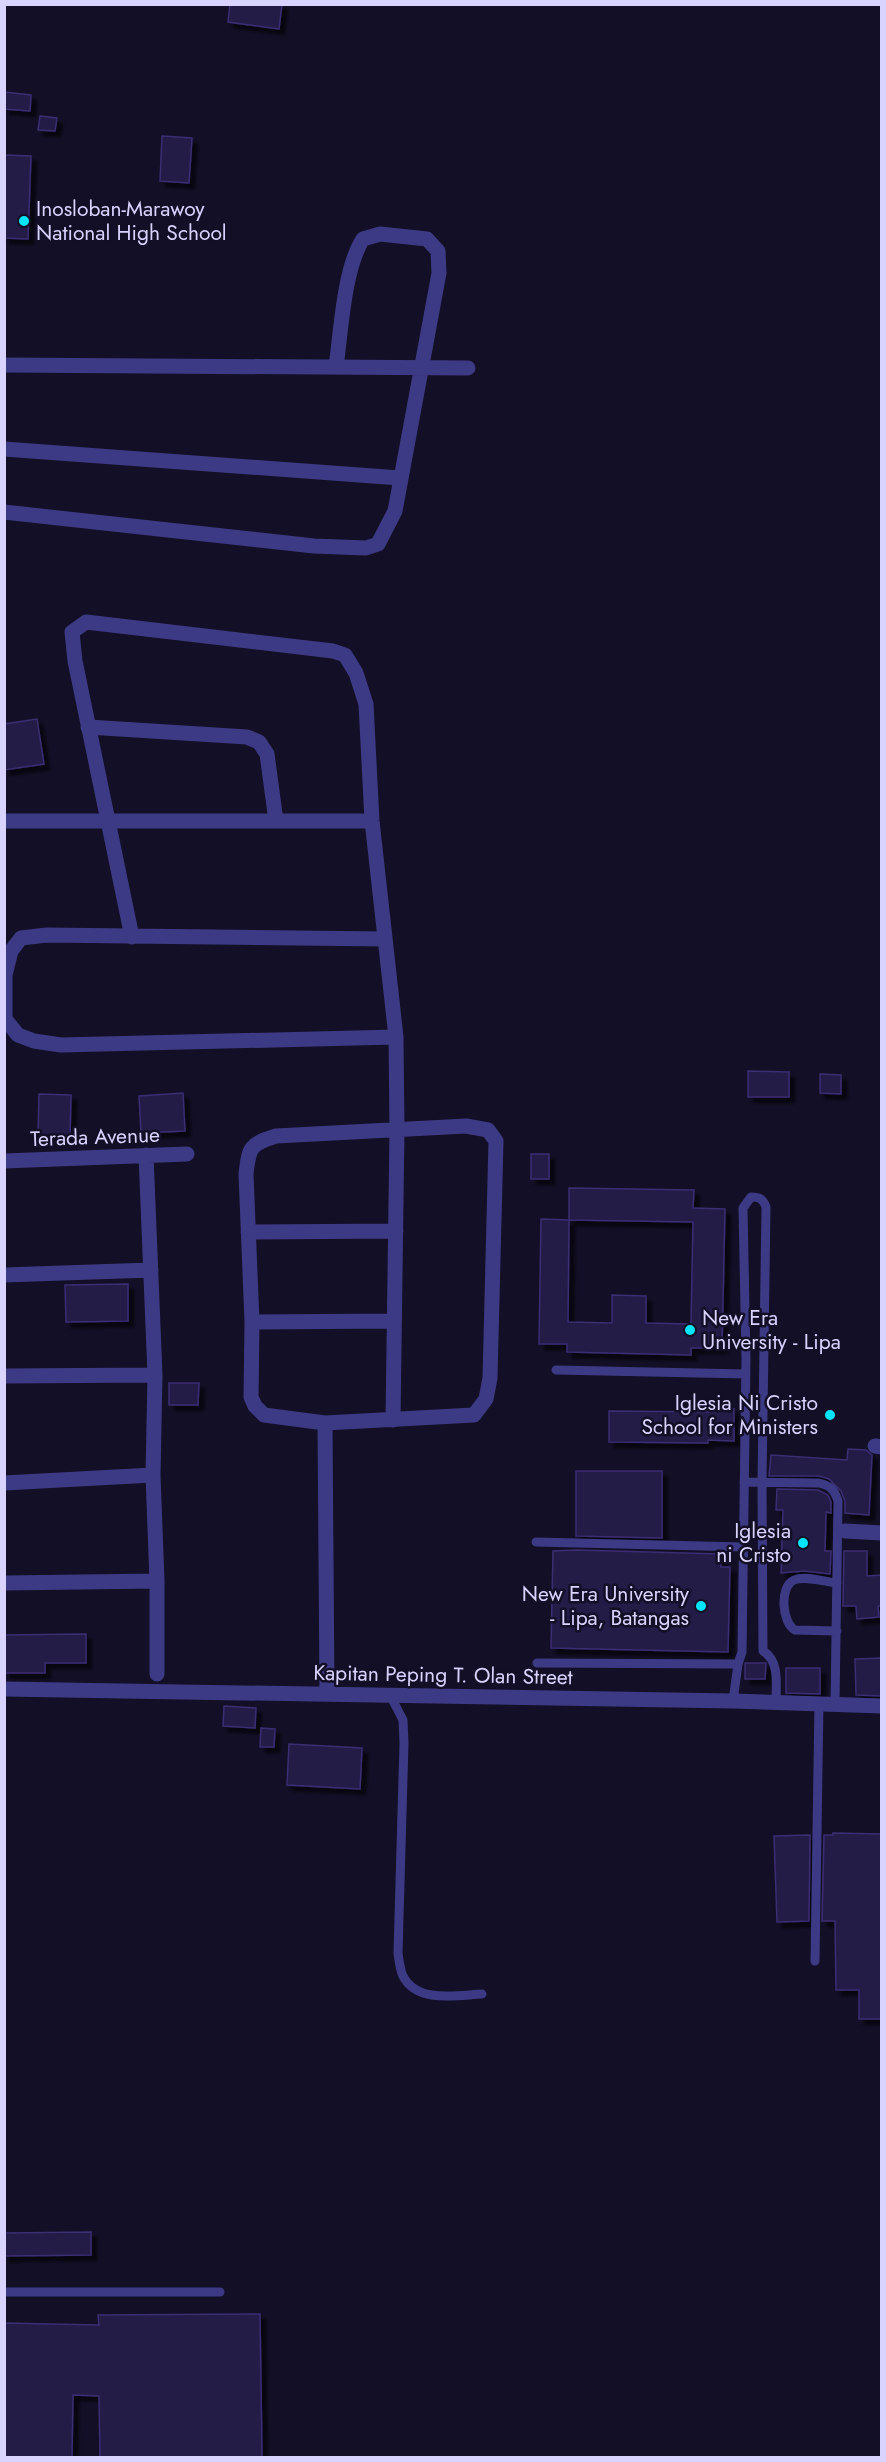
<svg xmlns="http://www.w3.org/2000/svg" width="886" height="2462" font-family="Jost,sans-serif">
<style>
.building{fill:#241b47;stroke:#3b2d73;stroke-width:1.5;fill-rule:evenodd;filter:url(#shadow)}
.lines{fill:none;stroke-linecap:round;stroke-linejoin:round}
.lane{stroke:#3d3a85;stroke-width:9}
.street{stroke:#3d3a85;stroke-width:15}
.poi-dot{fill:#00e5ff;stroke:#130f26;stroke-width:2}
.labels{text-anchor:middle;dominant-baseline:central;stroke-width:5;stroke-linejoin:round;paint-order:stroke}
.poi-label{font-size:21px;fill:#d9d4ff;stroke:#130f26;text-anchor:end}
.street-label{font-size:21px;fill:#d9d4ff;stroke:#130f26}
</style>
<defs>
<filter id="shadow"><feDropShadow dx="5.5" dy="5.5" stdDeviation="1.5" flood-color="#0009"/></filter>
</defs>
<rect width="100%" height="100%" fill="#130f26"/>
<!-- building -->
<path class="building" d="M230,4H282L279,29L228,22Z
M4,92L31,95L30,111L4,109Z
M40,116L57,118L55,131L38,130Z
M162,136L192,138L189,183L160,181Z
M4,155L31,156L28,239L4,238Z
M37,719L44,764L4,770V724Z
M748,1071L789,1072V1097H748Z
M820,1074L841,1075V1094L820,1093Z
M183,1093L185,1131L141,1133L139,1096Z
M39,1094L71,1095L70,1138H38Z
M531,1154H549V1179H531Z
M569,1188L694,1190L693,1208L725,1209L722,1348H691V1355L567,1352V1344H539L541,1219L569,1220ZM569,1220L693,1222L691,1324L646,1323V1296L612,1295V1323L568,1322Z
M128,1284V1321L66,1322L65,1285Z
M169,1383H199L198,1405H169Z
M714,1409H734V1441L708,1440V1443L609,1442V1411L714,1412Z
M848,1449L866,1450L872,1455L869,1515L845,1513V1501L841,1491L829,1479L819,1476H769L771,1455L847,1460Z
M576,1471H662V1538L576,1536Z
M777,1489L818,1490L828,1495L831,1502V1513L826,1512L825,1551H831L830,1574L804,1571L781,1573L783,1510H776Z
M576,1550L721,1554V1567H730L728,1652L551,1648L553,1551Z
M844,1551H867V1576L882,1575V1606H878L879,1617L857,1619L856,1606H843Z
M86,1634V1663H45V1673H4V1635Z
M882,1658V1696L856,1695L855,1659Z
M745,1663H766L765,1679H745Z
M786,1668H820V1694L786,1693Z
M224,1706L256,1708L255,1728L223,1726Z
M261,1728L275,1729L274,1747H260Z
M289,1744L362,1748L360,1789L287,1785Z
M833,1833L882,1834V2019H859V1990H836L835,1921H822L824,1835H833Z
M810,1835L809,1921L777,1922L774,1836Z
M91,2232V2255L4,2256V2233Z
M260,2314L262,2457H100L99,2396L73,2395L72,2457H4V2323L99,2325L98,2315Z"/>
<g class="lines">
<!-- lane -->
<path class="lane" d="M556,1370L746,1374
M744,1482L819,1483C831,1486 834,1489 838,1501L835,1704
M536,1542L744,1547
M837,1631L795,1630C782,1623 779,1587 794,1580C805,1575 826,1582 837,1583
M537,1663L738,1664
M390,1695L403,1720L404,1743L398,1953C399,1960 400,1970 403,1976C417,2004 458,1995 482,1994
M733,1701L738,1664L742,1652L746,1359L743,1208L751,1197C760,1197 763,1199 766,1207L762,1482L763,1651C780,1661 776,1685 776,1701
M815,1961L819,1703
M4,2292H220"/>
<!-- street -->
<path class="street" d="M4,365L468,368
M4,449L400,478
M4,512L314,546L366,548L378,544L395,511L439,273L438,251L427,239L380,234L363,239C344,268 341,331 336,367
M88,727L247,737L259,742L267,754L276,821
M4,821H372
M132,937L75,661L72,632L86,622L333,651L345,655L356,673L366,704L372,821L396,1037L397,1130L393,1420
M385,939L47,935L21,938L11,951L5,975V1019L18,1035L34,1041L61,1045L396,1037
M466,1126L488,1130L496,1141L490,1378L486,1399L474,1415L325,1423L264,1415L255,1406L251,1397L252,1322L246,1174C249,1147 250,1144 276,1136Z
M146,1155L155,1375L153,1475L157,1581V1674
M4,1161L187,1154
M248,1232L396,1231
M4,1275L151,1270
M252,1322L394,1321
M4,1376L155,1375
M325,1423L327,1694
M875,1446L882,1447
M4,1483L153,1475
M845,1531L882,1533
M4,1583L157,1581
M4,1689L733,1701L882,1706"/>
</g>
<!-- markers -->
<g class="poi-dot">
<circle cx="24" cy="221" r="6"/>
<circle cx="690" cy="1330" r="6"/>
<circle cx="830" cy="1415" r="6"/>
<circle cx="803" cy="1543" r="6"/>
<circle cx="701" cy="1606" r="6"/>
</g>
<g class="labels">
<!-- poi labels -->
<g class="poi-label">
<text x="36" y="209" text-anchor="start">Inosloban-Marawoy<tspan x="36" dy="24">National High School</tspan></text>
<text x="702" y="1318" text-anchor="start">New Era<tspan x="702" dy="24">University - Lipa</tspan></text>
<text x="818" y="1403">Iglesia Ni Cristo<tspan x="818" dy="24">School for Ministers</tspan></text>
<text x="791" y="1531">Iglesia<tspan x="791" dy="24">ni Cristo</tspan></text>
<text x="689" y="1594">New Era University<tspan x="689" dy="24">- Lipa, Batangas</tspan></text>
</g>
<!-- street labels -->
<g class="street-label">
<text transform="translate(95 1137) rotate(-2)">Terada Avenue</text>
<text transform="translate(443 1675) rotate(1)">Kapitan Peping T. Olan Street</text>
</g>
</g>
<!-- border -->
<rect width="886" height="2462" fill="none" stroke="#d9d4ff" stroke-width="12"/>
</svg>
